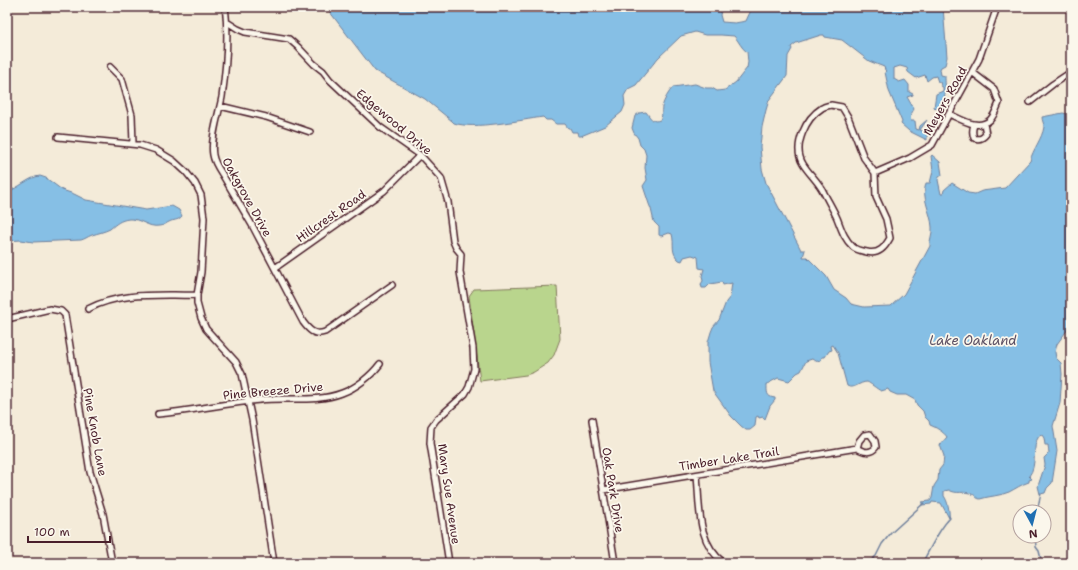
<svg xmlns="http://www.w3.org/2000/svg" width="1078" height="570" font-family="'Shantell Sans',sans-serif">
<style>
.green{fill:#b9d58d;stroke:#827a5c}
.water{fill:#86bfe5;stroke:#6e7f9b}
.lines{fill:none;stroke-linecap:round;stroke-linejoin:round}
.stream{stroke:#6e7f9b;stroke-width:1.5}
.minor-casing{stroke:#4a1f2b;stroke-width:8}
.minor{stroke:#fbf7ec;stroke-width:5}
.labels{text-anchor:middle;dominant-baseline:central;stroke-width:3.5;stroke-linejoin:round;paint-order:stroke}
.street-label{font-size:12px;fill:#4a1f2b;stroke:#fbf7ec}
.water-label{font-size:13px;font-style:italic;fill:#5c4f63;stroke:#fbf7ec}
</style>
<rect width="100%" height="100%" fill="#f4ebd9"/>
<filter id="ink" filterUnits="userSpaceOnUse"><feTurbulence type="fractalNoise" baseFrequency=".025" numOctaves="2"/><feDisplacementMap in="SourceGraphic" scale="8" xChannelSelector="R" yChannelSelector="G"/><feConvolveMatrix kernelMatrix="1 2 1 2 8 2 1 2 1" color-interpolation-filters="sRGB"/></filter>
<g filter="url(#ink)">
<!-- green -->
<path class="green" d="M557,286L560,339L554,355L548,363L534,372L526,375L480,381L469,296L474,289Z"/>
<!-- water -->
<path class="water" d="M326,7H722L720,15L722,22L735,23L746,21L751,10L748,7H943L947,57L945,65L941,67L940,69L941,75L945,76C945,88 948,101 936,109L934,107L936,94L943,91V87L941,86L940,82H938L936,76L932,77L927,81L925,75L916,78L908,72L907,68L900,66L894,68V79L899,82L905,80L909,85V92L913,94V95L907,97L914,109C912,113 909,116 911,121H915L916,129L919,130L920,126L927,120L920,130L922,131L929,129L927,134V140L909,131L901,124L902,122L889,91L885,72L886,71L885,70L884,67L869,61L842,40L825,37L824,35H821L796,43L791,47L792,49L788,56L787,76L769,100L766,110L762,127L760,147L762,169L766,183L798,244L801,250H805L803,257H807L826,276L834,290L846,298L851,304L864,307L891,306L904,294L930,246C929,240 933,234 932,227C931,212 921,198 926,183H930L933,171L931,156L932,155L940,162L942,175L939,177L938,180L941,194H943L944,190L952,183L968,193L975,194L982,191L1005,188L1030,161C1033,149 1042,139 1044,127C1044,123 1042,121 1042,117L1063,113L1071,115V318L1068,329L1057,344L1055,352L1056,358L1061,363L1062,374L1060,403L1053,426L1057,451L1052,483L1047,488L1045,493L1040,494L1038,486L1045,465L1044,458L1049,453L1048,445H1045L1044,438L1042,435L1039,436C1031,447 1038,465 1029,476L1032,479L1029,480V482C1022,484 1015,489 1009,492C1000,496 989,496 980,499C975,498 976,495 972,494C964,490 957,495 949,490L944,491V496C948,501 950,513 949,518L941,503L932,502L931,504L922,505V502L930,501L932,498L934,486L938,480L939,470L943,465L944,456L940,445L947,437C944,432 935,427 930,425L929,421L925,417L923,411L917,405L915,400L906,395H897L890,392L888,389L881,391C877,389 870,383 867,382C859,382 854,390 847,386L838,353L833,345L831,346L832,350L829,351L825,357H822L820,361L817,360L815,361L812,359L806,361L801,371L797,373L789,381L778,378L767,384C767,392 766,397 775,398V400L770,406L765,419L763,417L759,418L758,416L756,417L755,426L750,430H746L741,426L731,416L713,391L708,362V342L711,332L713,327L719,320L726,302L730,297L732,283L723,285L722,282L710,284L706,288H702L701,284L703,281L702,276L704,269L699,268L698,257L692,255L684,257L682,261L679,260C670,252 675,245 672,234L669,233L661,236L659,235V227L654,222L651,209L649,204L643,186L647,180L645,168L646,155L644,149L640,145L638,138L634,133L632,128L635,116L639,113L646,112C651,118 652,123 660,120C663,116 661,112 662,107C664,100 668,93 673,87L695,84L706,88H712L717,91L725,90L736,82L747,68L748,62L747,52C741,48 739,41 734,36L721,35H705L695,32L681,36L658,58L636,85L628,89L624,96L625,105L622,112L605,126L581,136H578L577,132H572L570,128H568L565,124H556L551,120H546L543,117C521,120 473,130 454,123L452,121L425,99L375,71Z
M40,176L46,178L62,190L74,194L86,200L146,210L172,206L179,210L182,216C179,220 175,220 171,221C166,223 164,226 159,226C148,228 140,218 129,219C120,220 116,224 110,229C104,232 98,233 92,235C87,237 85,239 81,240L33,242L21,240L7,241V192C19,188 29,177 40,176Z"/>
<g class="lines">
<!-- stream -->
<path class="stream" d="M1035,512L1038,507L1041,493
M1035,536L1036,547L1039,551L1042,563
M868,563L876,556L882,544L891,533L924,503
M922,563C931,548 938,530 950,518L949,516"/>
<defs>
<path id="minor" d="M225,7C229,35 226,69 222,97C219,113 210,140 213,155C214,162 218,168 222,174L252,225L303,322C309,330 314,336 325,332L392,285
M227,22L238,29L245,32L289,39L298,47L314,64L323,71L330,80L380,127L420,155L441,178L448,202L453,241L456,248L461,254L460,272L473,348L474,369L469,387L465,394L436,420L431,427L430,443L449,563
M110,67L122,79L132,115L133,144
M1030,102L1053,84L1071,72
M831,105L842,107L848,117L864,158L875,173L876,197L886,219L890,238C885,247 879,255 867,252C862,251 856,250 853,247C844,239 841,228 837,218C833,209 828,201 824,193C819,182 809,174 803,164C792,146 806,118 822,108C825,106 828,106 831,105Z
M220,106L266,117L310,132
M949,114C961,119 978,131 990,120C994,116 997,108 999,103L994,89L972,72
M974,125C972,130 972,133 974,138C980,140 983,138 986,134L984,124
M58,137L140,145L156,150L174,161L186,172L195,183L201,195L204,218L201,272L197,295V303L201,318L206,329L236,362L242,374L252,420L274,563
M875,173L910,158L932,145L979,59L997,7
M275,268L384,191L420,155
M88,309C121,291 161,296 197,295
M7,319L50,309L61,311L65,315L90,472L103,514L112,563
M158,414C192,411 226,403 260,400C287,397 316,403 342,393C356,388 371,376 380,364
M592,420L615,563
M697,475C700,506 696,542 724,563
M603,490L857,448C863,452 871,454 876,447L875,441L870,434L864,435L859,441L857,448
M764,563H766"/>
</defs>
<!-- minor casing -->
<use href="#minor" class="minor-casing"/>
<!-- minor -->
<use href="#minor" class="minor"/>
</g>
</g>
<g class="labels">
<!-- street labels -->
<g class="street-label">
<text transform="translate(945 101) rotate(-61)">Meyers Road</text>
<text transform="translate(394 122) rotate(40)">Edgewood Drive</text>
<text transform="translate(247 197) rotate(61)">Oakgrove Drive</text>
<text transform="translate(331 216) rotate(-35)">Hillcrest Road</text>
<text transform="translate(273 391) rotate(-5)">Pine Breeze Drive</text>
<text transform="translate(95 432) rotate(80)">Pine Knob Lane</text>
<text transform="translate(729 459) rotate(-9)">Timber Lake Trail</text>
<text transform="translate(613 490) rotate(81)">Oak Park Drive</text>
<text transform="translate(449 494) rotate(82)">Mary Sue Avenue</text>
</g>
<!-- water labels -->
<g class="water-label">
<text x="973" y="340">Lake Oakland</text>
</g>
</g>
<!-- margin -->
<rect width="1078" height="570" fill="none" stroke="#fbf7ec" stroke-width="24"/>
<rect x="12" y="12" width="1054" height="546" fill="none" stroke="#4a1f2b" stroke-width="1.5" filter="url(#ink)"/>
<!-- north arrow -->
<g transform="translate(1032 524) rotate(173)"><circle r="19" fill="#fbf7ec" stroke="#b4a19f"/>
<path d="M0-3L7 15L0 10L-7 15Z" fill="#1f6fb2"/>
<text y="-6" font-size="11" font-weight="bold" text-anchor="middle" fill="#4a1f2b">N</text>
</g>
<!-- scale -->
<path d="M28 536v6h82v-6" fill="none" stroke="#4a1f2b" stroke-width="2"/>
<text x="34" y="536" font-size="12" fill="#4a1f2b" stroke="#fbf7ec" stroke-width="3" paint-order="stroke">100 m</text>
</svg>
